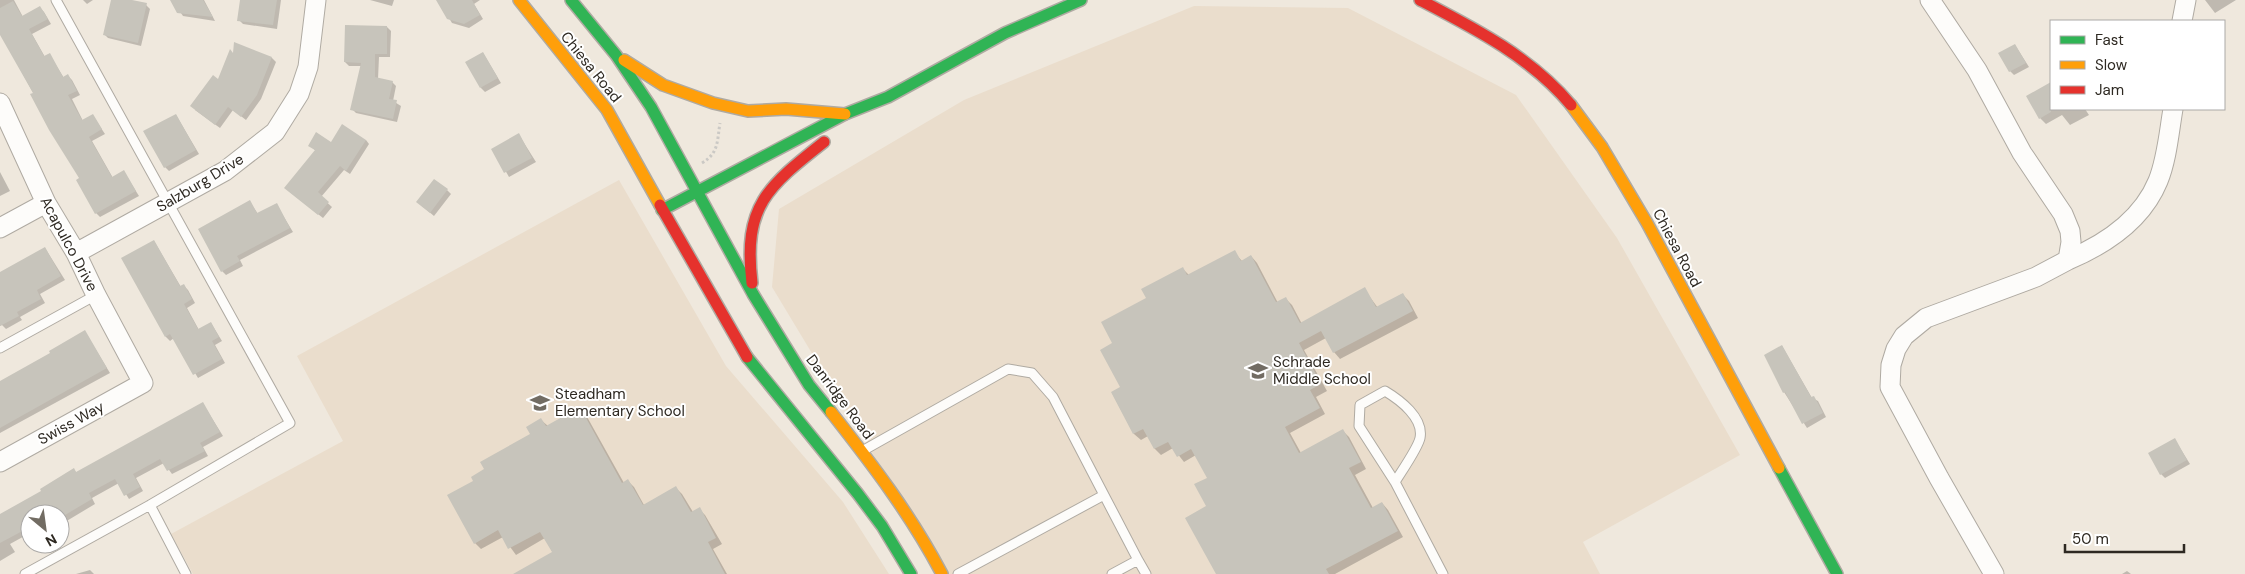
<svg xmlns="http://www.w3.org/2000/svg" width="2245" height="574" font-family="'DM Sans',sans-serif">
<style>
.built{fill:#eaddcc}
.shadow{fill:#0003}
.building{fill:#c7c4bb}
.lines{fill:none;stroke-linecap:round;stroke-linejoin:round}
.lane-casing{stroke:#afaaa2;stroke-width:11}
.street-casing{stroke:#afaaa2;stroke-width:21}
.fast-casing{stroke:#afaaa2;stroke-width:14}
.slow-casing{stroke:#afaaa2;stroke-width:14}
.jam-casing{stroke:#afaaa2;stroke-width:14}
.path{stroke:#cbc9c5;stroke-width:3;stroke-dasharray:2.5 2.5;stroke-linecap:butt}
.lane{stroke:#fdfcfa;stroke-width:9}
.street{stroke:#fdfcfa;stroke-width:19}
.fast{stroke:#30b455;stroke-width:11}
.slow{stroke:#ff9f0a;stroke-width:11}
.jam{stroke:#e5322d;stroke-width:11}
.labels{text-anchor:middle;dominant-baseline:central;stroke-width:4;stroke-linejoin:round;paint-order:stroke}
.street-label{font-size:15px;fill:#2e2922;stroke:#fff}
.poi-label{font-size:15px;fill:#2e2922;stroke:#fff;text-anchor:start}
</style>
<rect width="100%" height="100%" fill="#efe8dd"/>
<!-- built -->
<path class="built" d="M1194,6L1348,8L1516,95L1617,238L1740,455L1583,542L1600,574H945L772,287L779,209L964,100Z
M619,180L726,366L843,502L889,574H193L171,534L343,441L297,356Z"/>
<!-- shadow -->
<path class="shadow" d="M0,0H14L23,17L40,8L44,12L51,24L32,34L45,57L49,54L64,78L68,76L72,80L80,95L72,99L83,121L93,116L105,134L92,141L113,178L124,172L139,196L100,217L96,213L80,179L0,32Z
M83,0H93L87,4Z
M112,0H127L146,5L150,9L141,46L108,38L104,34Z
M172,0H204L215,21L183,16Z
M241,0H281L277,29L243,24L239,20Z
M370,0H394L392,6Z
M438,0H480L474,4L483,19L469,28L452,23Z
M2205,0H2236L2215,13Z
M387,27L391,31L390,57H379L378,79L392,82L396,86L393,101L401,106L397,122L356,113L352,109L361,66H349L345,62Z
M2015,45L2029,67L2014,75L2010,71Z
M483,53L501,83L485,92L481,88Z
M234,54L272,58L276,62L261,99L246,120L233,110L220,128L195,110L219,81Z
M2051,84V109H2085L2089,115L2070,125L2062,115L2046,124L2040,118L2028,97Z
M176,115L199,154L169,171L165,167Z
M519,135L536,162L509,177L493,149Z
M366,140L369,144L350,174L344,170L321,197L332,207L323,218L290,192L316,151L309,145Z
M0,172L10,191L0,196Z
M447,190L451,194L434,216L422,206Z
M250,202L258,214L276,204L293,232L240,260L243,266L226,275L222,271Z
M154,241L181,287L184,286L188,290L195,303L187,308L199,330L211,323L222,341L215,345L225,363L198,378L174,338L170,341L166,337Z
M45,248L65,280L40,294L45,303L20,317L22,320L6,329L2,325L0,326V274Z
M1234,252L1242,261L1251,256L1257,263L1278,303L1286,299L1292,305L1302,324L1364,289L1378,308L1402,294L1409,301L1418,318L1340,359L1334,352L1326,338L1304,350L1327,391L1316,397L1325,414L1290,433L1301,453L1343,431L1349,437L1366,469L1355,475L1373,508L1382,503L1388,510L1403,537L1335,574H1217L1208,507L1209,478L1196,455L1184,462L1173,448L1161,455L1155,449L1148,436L1141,440L1134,434L1112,393L1122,388L1114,344L1183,269L1190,276Z
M85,332L110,373L0,433V382L52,353Z
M1782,346L1812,398L1818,401L1826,417L1807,428L1784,392Z
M203,404L223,436L203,447L208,456L172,474L164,463L136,478L143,491L129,499L119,483L92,498L95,504L60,525V514H30V533L10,544L15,552L0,561V515L43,491L74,470L77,473Z
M579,408L586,415L624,483L628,481L634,487L644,505L676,488L682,494L693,512L699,509L705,515L722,544L713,549L727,574H515L553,553L545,538L516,555L503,537L481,549L475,543V481L486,470L532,435L541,420L548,426Z
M2175,440L2190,464L2165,478L2161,474Z
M90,570L94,574H76Z
M2127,571L2131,574H2122Z"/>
<!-- building -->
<path class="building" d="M111,0H132L147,3L138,43L103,35Z
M170,0H203L213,17L177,13Z
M240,0H277L273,25L237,21Z
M436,0H472L480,15L464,24L447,19Z
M13,1L22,16L40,6L48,19L29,29L44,56L50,53L63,77L68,74L77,91L68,95L82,120L93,114L102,129L89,137L112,177L124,170L136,191L95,214L76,180L79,178L49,130L30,94L33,93L0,35V8Z
M345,25L387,26V54H375V77L393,81L389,99L397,100L393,119L350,110L361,63L344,62Z
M234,42L272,57L257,95L241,117L228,107L215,125L190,106L213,75L218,79L230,49L233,53Z
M2015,44L2026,63L2009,72L1998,53Z
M483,52L498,78L480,88L465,62Z
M2051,82V112L2039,119L2026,96Z
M176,114L196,150L164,168L143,131Z
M342,124L366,140L346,171L340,166L318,192L329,202L318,215L284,188L315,150L308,146L316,132L331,142Z
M519,133L532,158L504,173L491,149Z
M434,179L448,189L430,213L416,202Z
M250,200L257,213L277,203L290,228L237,256L240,261L221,272L198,229Z
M154,240L180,286L184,284L192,299L184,304L198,329L211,322L219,337L212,341L222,359L193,375L170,334L165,337L121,258Z
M45,247L61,276L37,290L41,299L17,312L19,316L0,326V272Z
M1235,250L1241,261L1251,255L1276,302L1286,297L1300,323L1365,287L1376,307L1403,293L1413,311L1333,353L1321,331L1299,343L1321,384L1310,390L1320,408L1285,427L1299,453L1343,429L1361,462L1349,468L1371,508L1382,502L1398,531L1326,569L1329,574H1216L1185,518L1206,506L1194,484L1207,478L1191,449L1177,457L1168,442L1154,449L1143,429L1133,434L1111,392L1120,387L1100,350L1112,343L1101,322L1146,298L1141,289L1183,267L1187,275Z
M85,330L107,368L0,428V381L50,353L49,351Z
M1782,345L1811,397L1814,396L1823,413L1802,424L1785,392L1783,393L1764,355Z
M203,402L220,432L200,443L205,451L167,471L160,459L133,474L140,487L124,496L115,479L89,493L92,499L60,518V514H30V527L0,543V514L41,491L40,489L74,468L76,472Z
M580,407L622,483L628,479L643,505L676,486L691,512L700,507L716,538L708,542L725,574H513L552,552L540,532L508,549L498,530L474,544L447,495L473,481L471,477L484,469L480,462L530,434L526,427L541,418L546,426Z
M2175,438L2187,460L2160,475L2148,453Z"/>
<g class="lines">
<defs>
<path id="lane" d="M0,348L96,295
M864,450L1008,369L1032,373L1053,397L1104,495
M1395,482C1401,472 1418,448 1420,438C1424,418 1400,400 1385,391L1360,405L1359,426L1395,482L1443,574
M150,505L186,574
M1138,560L1146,574
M25,574L150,505L290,423L56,0
M958,574L1104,495L1138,560L1112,574"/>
<path id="street" d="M1930,0L1977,70L2022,153L2063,214L2070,231L2071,242L2068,260L2036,277L1926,318L1904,336L1896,349L1891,365L1890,387L1939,478L1994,574
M2182,21L2186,0
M0,103L46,203L76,253L96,295L143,383L0,462
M0,228L46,203
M76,253L225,171L275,132L299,94L308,67L316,0
M2068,260C2106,244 2142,220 2158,181C2167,159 2169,132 2173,109"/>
<path id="fast" d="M571,0L616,55L651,107L753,294L809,385L831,412
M662,210L845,114L888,97L1005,33L1081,0
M747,357L858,494L882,526L911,574
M1779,468L1837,574"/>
<path id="slow" d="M519,0L607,110L660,205
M624,60L663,85L713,103L748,111L786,109L845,114
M1571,105L1602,147L1647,223L1779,468
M831,412C872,464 911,515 942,574"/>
<path id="jam" d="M1420,0C1474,28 1531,57 1571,105
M660,205L747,357
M752,283C743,206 767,187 824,142"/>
</defs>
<!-- lane casing -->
<use href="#lane" class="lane-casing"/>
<!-- street casing -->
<use href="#street" class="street-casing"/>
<!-- fast casing -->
<use href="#fast" class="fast-casing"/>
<!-- slow casing -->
<use href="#slow" class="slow-casing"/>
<!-- jam casing -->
<use href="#jam" class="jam-casing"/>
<!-- path -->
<path class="path" d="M702,163C719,153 717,141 720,123"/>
<!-- lane -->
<use href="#lane" class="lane"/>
<!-- street -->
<use href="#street" class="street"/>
<!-- fast -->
<use href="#fast" class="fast"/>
<!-- slow -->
<use href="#slow" class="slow"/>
<!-- jam -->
<use href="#jam" class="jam"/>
</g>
<!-- icons -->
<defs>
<symbol id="school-bare" viewBox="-9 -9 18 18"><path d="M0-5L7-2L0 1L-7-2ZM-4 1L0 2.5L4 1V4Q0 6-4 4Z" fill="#726c63" stroke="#fff" stroke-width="2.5" paint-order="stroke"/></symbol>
</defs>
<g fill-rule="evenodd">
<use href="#school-bare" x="1244" y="357" width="28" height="28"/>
<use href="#school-bare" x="526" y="389" width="28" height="28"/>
</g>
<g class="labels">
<!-- street labels -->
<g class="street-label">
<text transform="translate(591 67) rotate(51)">Chiesa Road</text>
<text transform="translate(200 183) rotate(-31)">Salzburg Drive</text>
<text transform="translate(69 244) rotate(62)">Acapulco Drive</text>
<text transform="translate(1677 248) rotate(62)">Chiesa Road</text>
<text transform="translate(840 397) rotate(53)">Danridge Road</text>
<text transform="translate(71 423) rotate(-29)">Swiss Way</text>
</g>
<!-- poi labels -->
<g class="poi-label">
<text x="1273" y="362">Schrade<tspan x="1273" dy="17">Middle School</tspan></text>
<text x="555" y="394">Steadham<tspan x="555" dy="17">Elementary School</tspan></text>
</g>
</g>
<!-- legend -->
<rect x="2050" y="20" width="175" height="90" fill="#ffffff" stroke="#aba9a7"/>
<rect x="2060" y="36" width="25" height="8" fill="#30b455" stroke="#aba9a7"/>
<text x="2095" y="45" font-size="15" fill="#2e2922">Fast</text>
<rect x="2060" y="61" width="25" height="8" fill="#ff9f0a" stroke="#aba9a7"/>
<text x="2095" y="70" font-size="15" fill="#2e2922">Slow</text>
<rect x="2060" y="86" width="25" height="8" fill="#e5322d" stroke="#aba9a7"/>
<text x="2095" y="95" font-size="15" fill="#2e2922">Jam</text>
<!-- north arrow -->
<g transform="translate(45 529) rotate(151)"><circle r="24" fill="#ffffff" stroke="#aba9a7"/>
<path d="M0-4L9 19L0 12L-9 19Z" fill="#726c63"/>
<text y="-8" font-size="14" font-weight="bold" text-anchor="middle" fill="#2e2922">N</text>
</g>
<!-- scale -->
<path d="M2065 544v8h119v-8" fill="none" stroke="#2e2922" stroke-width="2.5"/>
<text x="2072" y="544" font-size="15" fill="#2e2922" stroke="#ffffff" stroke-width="4" paint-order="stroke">50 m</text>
</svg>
